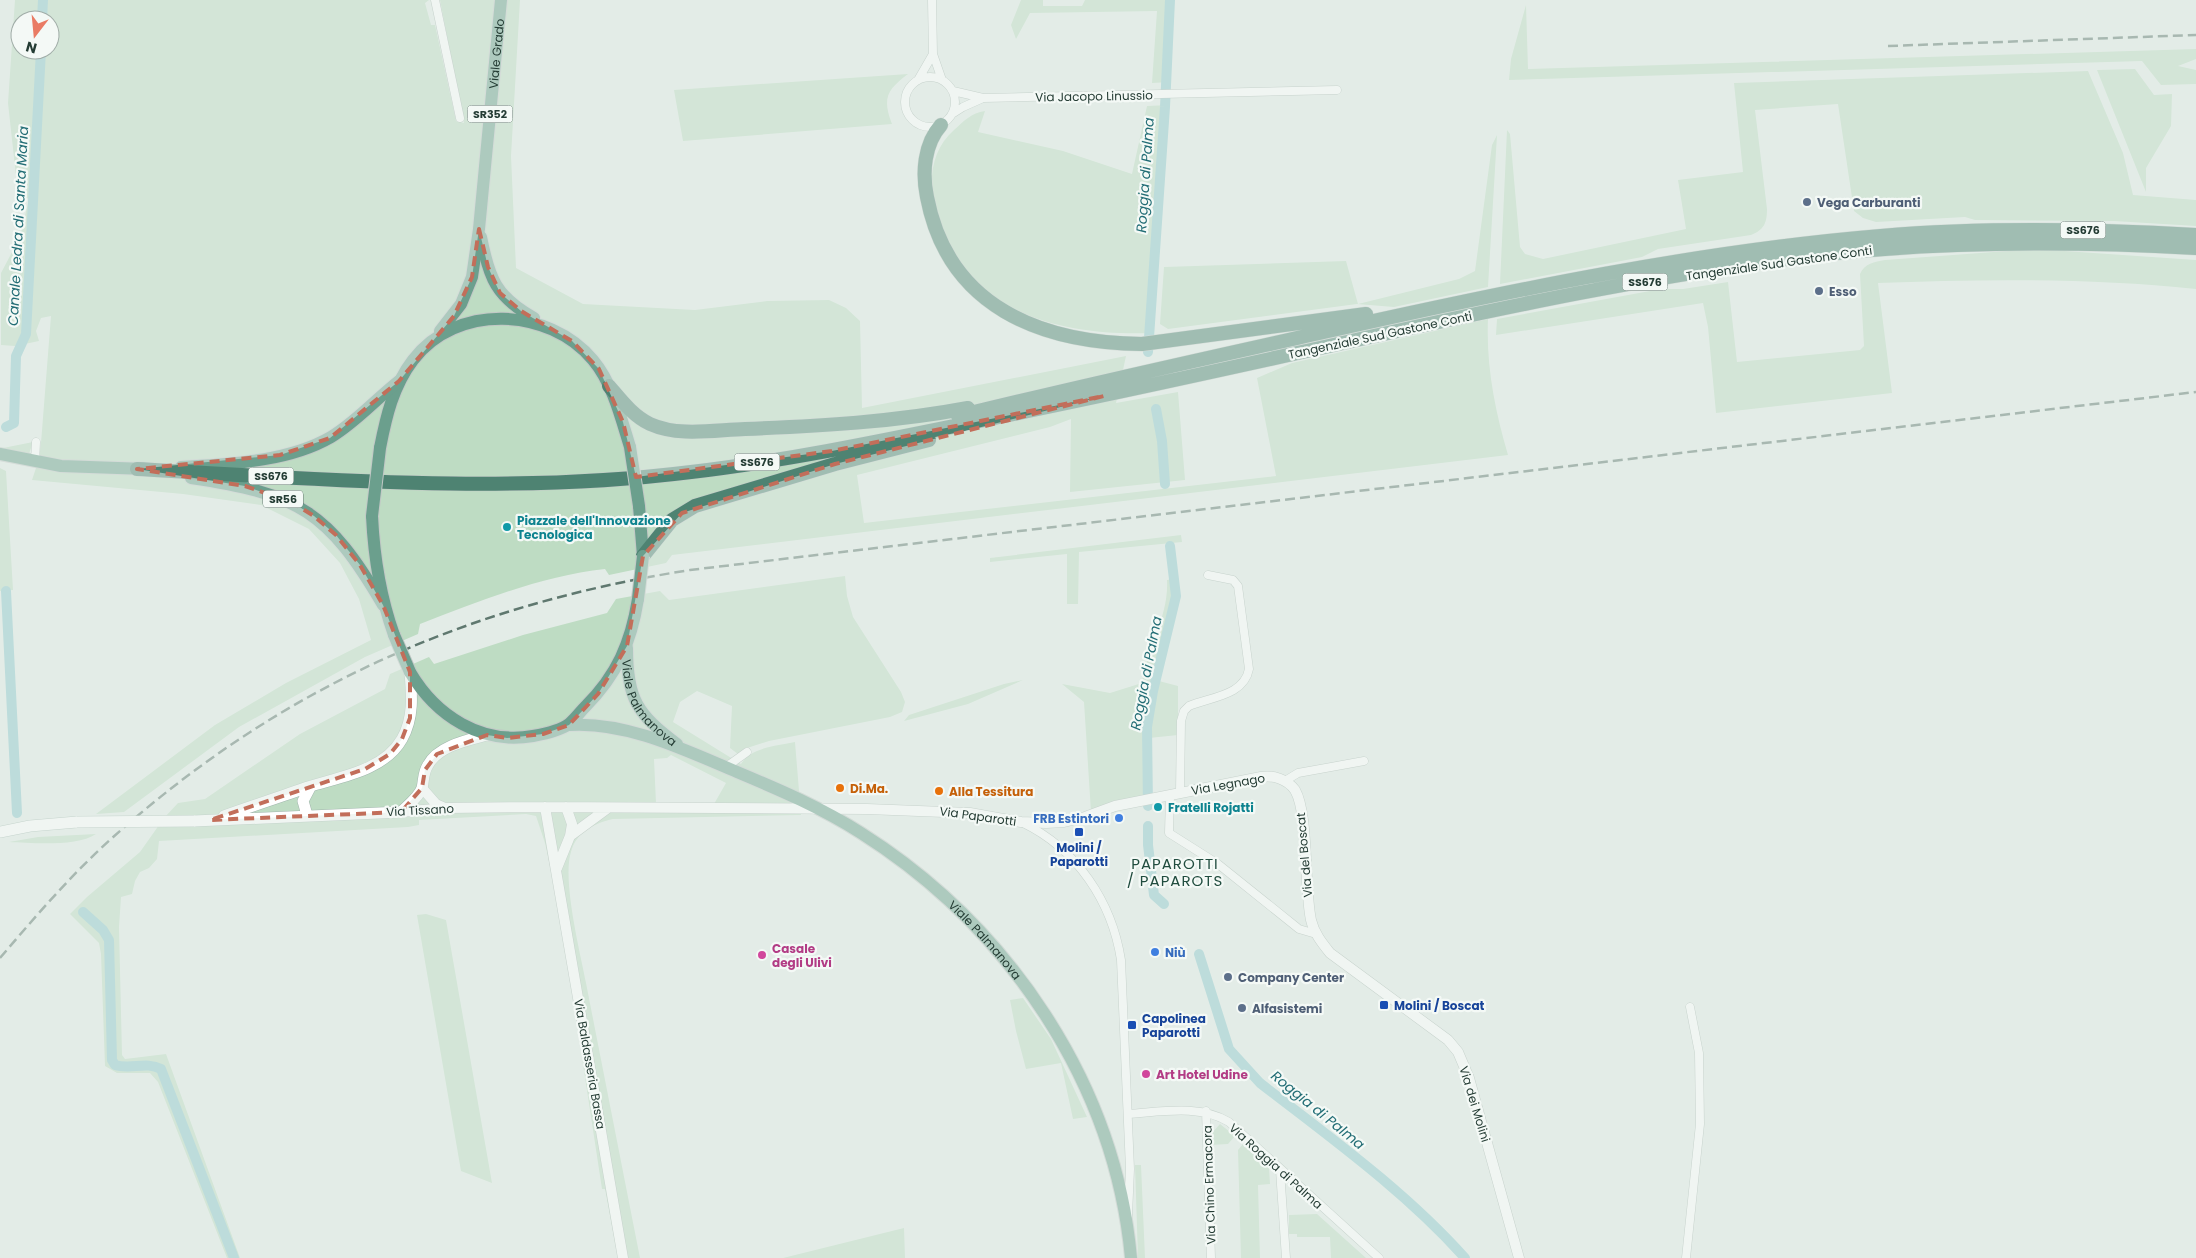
<svg xmlns="http://www.w3.org/2000/svg" width="2196" height="1258" font-family="Poppins,sans-serif">
<style>
.green{fill:#bedcc3;fill-rule:evenodd}
.lines{fill:none;stroke-linecap:round;stroke-linejoin:round}
.canal{stroke:#8fc8cd;stroke-width:10}
.minor-casing{stroke:#a6b4ae;stroke-width:9}
.tertiary-casing{stroke:#a6b4ae;stroke-width:11}
.secondary-casing{stroke:#a2b7ae;stroke-width:12}
.primary-casing{stroke:#c2c8c6;stroke-width:14}
.trunk-casing{stroke:#c2c8c6;stroke-width:15}
.minor{stroke:#fff;stroke-width:8}
.tertiary{stroke:#fff;stroke-width:10}
.secondary{stroke:#fff;stroke-width:11}
.primary{stroke:#6b9f8d;stroke-width:12}
.trunk{stroke:#4e8372;stroke-width:14}
.rail{stroke:#5f786f;stroke-width:2.5;stroke-dasharray:10 5;stroke-linecap:butt}
.secondary-bridge-casing{stroke:#a2b7ae;stroke-width:12;stroke-linecap:butt}
.primary-bridge-casing{stroke:#c2c8c6;stroke-width:14;stroke-linecap:butt}
.secondary-bridge{stroke:#fff;stroke-width:11}
.primary-bridge{stroke:#6b9f8d;stroke-width:12}
.marked{fill:none;stroke:#c26e5a;stroke-width:4;stroke-dasharray:10 6;stroke-linejoin:round}
.service-dot{fill:#5c6f8a;stroke:#f4f9f6;stroke-width:2}
.culture-dot{fill:#0f9aa8;stroke:#f4f9f6;stroke-width:2}
.food-dot{fill:#e8710a;stroke:#f4f9f6;stroke-width:2}
.shop-dot{fill:#3f7fe0;stroke:#f4f9f6;stroke-width:2}
.transit-dot{fill:#1a4fb4;stroke:#f4f9f6;stroke-width:2}
.hotel-dot{fill:#d1479c;stroke:#f4f9f6;stroke-width:2}
.labels{text-anchor:middle;dominant-baseline:central;stroke-width:4.5;stroke-linejoin:round;paint-order:stroke}
.shield{fill:#f4f9f6;stroke:#62756e;stroke-width:1}
.shield-label{font-size:11px;font-weight:bold;fill:#243c34}
.street-label{font-size:12px;fill:#243c34;stroke:#f4f9f6}
.service-label{font-size:12px;font-weight:bold;fill:#4e5e75;stroke:#f4f9f6;text-anchor:start}
.culture-label{font-size:12px;font-weight:bold;fill:#0d838f;stroke:#f4f9f6;text-anchor:start}
.food-label{font-size:12px;font-weight:bold;fill:#c56008;stroke:#f4f9f6;text-anchor:start}
.shop-label{font-size:12px;font-weight:bold;fill:#366cbe;stroke:#f4f9f6;text-anchor:end}
.transit-label{font-size:12px;font-weight:bold;fill:#164399;stroke:#f4f9f6;text-anchor:start}
.hotel-label{font-size:12px;font-weight:bold;fill:#b23c85;stroke:#f4f9f6;text-anchor:start}
.water-label{font-size:14px;font-style:italic;fill:#226d75;stroke:#f4f9f6}
.quarter-label{font-size:15px;letter-spacing:1px;fill:#214d3f;stroke:#f4f9f6}
</style>
<rect width="100%" height="100%" fill="#e3ece7"/>
<!-- green -->
<path class="green" d="M15,0H429L425,3L431,25H435L456,121L464,123L440,0H520L511,156L516,268L583,304L695,310L767,301L829,300L846,308L860,321L862,408L1126,356L1116,403L1178,392L1185,480L1070,492L1071,419L1050,427L857,475L864,523L1276,476L1257,378L1292,363L1488,319C1486,366 1495,410 1508,455L672,555L666,563L609,575L605,569C541,576 480,601 420,624L418,634L365,657L239,727L124,812L96,814L215,725L286,683L371,640L359,599L340,563L309,529L261,505L183,494L32,480L39,459L41,443L51,316L41,318L36,331L39,341L15,346L1,345V273L20,237L29,199L18,194L8,103ZM20,20H50V50H20Z
M1021,0H1043V6H1082L1085,0H1174L1170,82L1152,83L1157,11L1030,13L1016,39L1011,25Z
M1526,5L1528,69L2196,49V59L2178,66L2196,70V84L2161,85L2142,61L1509,80L1511,59Z
M2135,69L2154,95L2172,94L2171,126L2146,168V192L2097,70Z
M2088,71L2123,153L2133,195L2196,200V226L2114,221L1975,220L1965,217L1876,222L1863,218L1854,211L1838,104L1755,110L1767,209C1767,223 1764,230 1751,235L1658,249L1642,257L1500,284L1507,130L1510,134L1520,247L1525,254L1543,259L1686,229L1678,180L1743,172L1734,83Z
M908,74C887,90 882,98 892,124L683,141L674,90Z
M1169,105L1153,333C1097,335 1036,328 990,294C946,261 905,173 954,130C964,121 971,113 985,111L978,132L1063,151L1132,174L1147,106Z
M1497,135L1488,287L1394,307L1357,304L1168,329L1160,324L1164,267L1346,261L1358,304L1459,279L1475,271L1492,145Z
M2035,249L2196,260V289C2090,278 1984,279 1878,283L1892,393L1716,413L1708,327L1703,303L1496,335L1497,319L1661,289H1683L1728,282L1737,362L1850,351L1860,350L1864,346L1860,274C1865,263 1874,262 1885,260Z
M33,442L29,454L3,450V448Z
M0,468L6,471L13,590L0,591Z
M1181,535L1182,542L1079,552L1078,604H1067V554L990,562V558Z
M845,576L847,596L853,617L901,692L905,702L902,712L890,717L769,741L744,749L738,754L730,748L732,706L697,691L680,702L673,722L741,764C751,747 777,746 795,742L801,815L613,819C595,823 576,832 571,852C562,880 580,952 586,983C604,1075 622,1166 640,1258H618L605,1189H602L581,1051H583L563,926L545,843L536,816L526,814L419,820V825L408,827L159,841L157,859L149,868L140,872L135,881L132,894L121,897L119,927L122,1055L125,1059L166,1054L240,1258H227L158,1082L150,1073H117L105,1066L101,954L99,943L70,914L87,897L140,852L164,818L178,803L205,799L300,734L385,689L390,674L429,657L434,664L523,635L607,613L616,599L660,591L669,600ZM671,755L726,783L714,804L656,803L654,759L667,758Z
M1172,579L1173,595L1147,707V796L1091,812L1084,702L1062,684L1110,693L1142,683C1147,648 1169,616 1167,580Z
M1023,680L968,704L904,721L909,715L1004,684Z
M1159,681L1178,686V735L1149,738L1154,699Z
M96,834C77,847 32,843 9,842L38,837Z
M426,914L446,920L492,1183L461,1171L417,915Z
M1023,998L1051,1039L1087,1117L1073,1119L1061,1063L1026,1069L1016,1031L1010,1000Z
M1220,1124L1235,1136L1228,1144L1210,1145V1135Z
M1243,1144L1269,1168L1270,1184L1258,1185L1260,1258H1241L1238,1150Z
M1135,1165H1141L1145,1258H1138Z
M1317,1214L1366,1258H1331L1330,1237H1297V1234H1289V1215Z
M904,1228L905,1258H783Z"/>
<g class="lines">
<!-- canal -->
<path class="canal" d="M42,20L43,0
M1148,352L1165,107L1170,0
M1156,409L1162,441L1165,484
M6,427L14,423L16,356L26,334L41,50
M6,591L17,813
M1148,806L1147,727L1153,691L1176,596L1170,546
M1148,826V845L1154,895L1164,904
M83,912L103,930L109,940L112,1060L115,1065C131,1070 146,1061 161,1069L234,1258
M1199,954L1229,1049L1260,1083C1331,1138 1405,1191 1465,1258"/>
<defs>
<path id="minor" d="M435,0L460,118
M932,0L933,54L942,80
M905 102a25 25 0 1 1 50 0a25 25 0 1 1-50 0Z
M918,80L933,54
M953,91L983,98L1337,90
M952,114L963,107L981,99
M35,462L36,442
M726,767L747,752
M1285,781L1298,773L1364,761
M1180,793L1181,721L1184,711L1189,706C1210,697 1244,696 1249,669L1238,586L1233,580L1208,575
M1170,795L1169,833L1218,864L1299,929L1316,934
M1023,823C1077,849 1112,902 1121,960L1130,1169L1128,1215
M1206,1111L1211,1258
M1128,1114C1161,1112 1199,1104 1229,1122L1379,1258
M1280,1170L1286,1258
M1686,1258L1700,1124L1699,1053L1690,1007"/>
<path id="tertiary" d="M422,788L436,804L445,808
M545,807L623,1258
M566,807L572,824L570,836
M401,812L446,808L545,807L867,809L970,813L1021,822L1046,823L1064,822L1085,817L1115,806L1261,777C1273,775 1287,779 1295,790C1309,814 1304,888 1311,920C1314,933 1322,943 1330,953L1448,1040L1458,1052L1469,1078L1519,1258
M557,868L570,836L608,808"/>
<path id="secondary" d="M307,815L303,801L311,786
M224,816C252,806 280,797 308,787C339,777 384,771 402,739C414,718 412,695 410,672
M194,821L401,812C408,805 419,797 422,788C424,780 423,772 428,765C438,746 468,740 487,735
M0,832L30,826L77,822"/>
<g id="primary">
<path d="M481,237C489,278 496,297 534,318"/>
<path id="s1" d="M440,331L461,304L472,277L479,229L501,0"/>
<path d="M380,448C386,417 393,386 413,360C456,303 549,307 593,360C613,384 621,418 630,447"/>
<path d="M0,454L61,466L146,469"/>
<path d="M181,467C229,464 288,462 331,437C356,422 376,399 399,381"/>
<path d="M191,478C299,494 328,511 383,605"/>
<path d="M639,506L643,556"/>
<path d="M372,516C374,558 380,596 394,635"/>
<path id="s2" d="M627,648C627,699 637,714 677,744"/>
<path d="M410,672C436,716 481,745 533,736C544,734 560,731 569,724C575,719 580,712 585,707C617,675 631,643 638,599"/>
<path id="s3" d="M569,725C626,721 685,750 737,772C780,790 822,808 861,833C1008,926 1115,1083 1131,1258"/>
</g>
<path id="trunk" d="M941,125C924,144 922,173 927,197C948,307 1041,343 1142,344L1366,314
M609,386C621,400 633,416 650,424C679,437 714,430 745,429C820,426 894,422 968,408
M958,416C1083,385 1208,358 1333,330C1512,290 1699,251 1881,236C1986,227 2091,229 2196,235
M137,469C321,479 507,495 691,472C784,461 876,442 969,423C1095,398 1221,370 1347,342C1500,308 1654,275 1810,256C1938,241 2067,241 2196,248
M643,556L672,520L695,506L835,464L929,440"/>
</defs>
<!-- minor casing -->
<use href="#minor" class="minor-casing"/>
<!-- tertiary casing -->
<use href="#tertiary" class="tertiary-casing"/>
<!-- secondary casing -->
<use href="#secondary" class="secondary-casing"/>
<!-- primary casing -->
<use href="#primary" class="primary-casing"/>
<!-- trunk casing -->
<use href="#trunk" class="trunk-casing"/>
<!-- minor -->
<use href="#minor" class="minor"/>
<!-- tertiary -->
<use href="#tertiary" class="tertiary"/>
<!-- secondary -->
<use href="#secondary" class="secondary"/>
<!-- primary -->
<use href="#primary" class="primary"/>
<!-- trunk -->
<use href="#trunk" class="trunk"/>
<!-- rail -->
<path class="rail" d="M1888,46L2196,35
M0,958C35,917 71,875 111,839C280,687 467,605 690,570L2196,392"/>
<defs>
<path id="secondary-bridge" d="M77,822L194,821"/>
<path id="primary-bridge" d="M630,447L639,506
M372,516L380,448
M638,599L643,556
M394,635L410,672"/>
</defs>
<!-- secondary-bridge casing -->
<use href="#secondary-bridge" class="secondary-bridge-casing"/>
<!-- primary-bridge casing -->
<use href="#primary-bridge" class="primary-bridge-casing"/>
<!-- secondary-bridge -->
<use href="#secondary-bridge" class="secondary-bridge"/>
<!-- primary-bridge -->
<use href="#primary-bridge" class="primary-bridge"/>
</g>
<!-- marked area -->
<path d="M0 0H2196V1258H0ZM479,229L488,267L500,293L521,311L572,341L599,369L623,422L636,477L832,451L1104,396L835,464L682,513L643,556L627,646L598,694L569,725L543,734L507,738L487,735L437,754L425,770L422,788L401,812L210,820L365,769L390,754L402,739L410,718V672L383,605L360,565L336,535L314,516L293,503L245,486L137,469L280,455L330,438L399,381L454,316L472,277Z" fill="#e3ece7" fill-opacity=".55" fill-rule="evenodd"/>
<path class="marked" d="M479,229L488,267L500,293L521,311L572,341L599,369L623,422L636,477L832,451L1104,396L835,464L682,513L643,556L627,646L598,694L569,725L543,734L507,738L487,735L437,754L425,770L422,788L401,812L210,820L365,769L390,754L402,739L410,718V672L383,605L360,565L336,535L314,516L293,503L245,486L137,469L280,455L330,438L399,381L454,316L472,277Z"/>
<!-- markers -->
<g class="service-dot">
<circle cx="1807" cy="202" r="5"/>
<circle cx="1819" cy="291" r="5"/>
<circle cx="1228" cy="977" r="5"/>
<circle cx="1242" cy="1008" r="5"/>
</g>
<g class="culture-dot">
<circle cx="507" cy="527" r="5"/>
<circle cx="1158" cy="807" r="5"/>
</g>
<g class="food-dot">
<circle cx="840" cy="788" r="5"/>
<circle cx="939" cy="791" r="5"/>
</g>
<g class="shop-dot">
<circle cx="1119" cy="818" r="5"/>
<circle cx="1155" cy="952" r="5"/>
</g>
<g class="transit-dot">
<rect x="1074" y="827" width="10" height="10" rx="2.5"/>
<rect x="1379" y="1000" width="10" height="10" rx="2.5"/>
<rect x="1127" y="1020" width="10" height="10" rx="2.5"/>
</g>
<g class="hotel-dot">
<circle cx="762" cy="955" r="5"/>
<circle cx="1146" cy="1074" r="5"/>
</g>
<g class="labels">
<!-- shield labels -->
<g class="shield">
<rect x="467.5" y="105.5" width="45" height="17" rx="4"/>
<rect x="2060.5" y="221.5" width="45" height="17" rx="4"/>
<rect x="1622.5" y="273.5" width="45" height="17" rx="4"/>
<rect x="734.5" y="453.5" width="45" height="17" rx="4"/>
<rect x="248.5" y="467.5" width="45" height="17" rx="4"/>
<rect x="263" y="490.5" width="40" height="17" rx="4"/>
</g>
<g class="shield-label">
<text x="490" y="114">SR352</text>
<text x="2083" y="230">SS676</text>
<text x="1645" y="282">SS676</text>
<text x="757" y="462">SS676</text>
<text x="271" y="476">SS676</text>
<text x="283" y="499">SR56</text>
</g>
<!-- street labels -->
<g class="street-label">
<text stroke="none"><textPath href="#s1" startOffset="288">Viale Grado</textPath></text>
<text transform="translate(1094 96) rotate(-1)">Via Jacopo Linussio</text>
<text transform="translate(1779 263) rotate(-8)">Tangenziale Sud Gastone Conti</text>
<text transform="translate(1380 335) rotate(-12)">Tangenziale Sud Gastone Conti</text>
<text stroke="none"><textPath href="#s2" startOffset="62">Viale Palmanova</textPath></text>
<text transform="translate(1228 784) rotate(-10)">Via Legnago</text>
<text transform="translate(420 810) rotate(-3)">Via Tissano</text>
<text transform="translate(978 816) rotate(8)">Via Paparotti</text>
<text transform="translate(1304 855) rotate(-95)">Via del Boscat</text>
<text stroke="none"><textPath href="#s3" startOffset="479">Viale Palmanova</textPath></text>
<text transform="translate(590 1064) rotate(80)">Via Baldasseria Bassa</text>
<text transform="translate(1475 1104) rotate(73)">Via dei Molini</text>
<text transform="translate(1276 1166) rotate(42)">Via Roggia di Palma</text>
<text transform="translate(1209 1185) rotate(-92)">Via Chino Ermacora</text>
</g>
<!-- service labels -->
<g class="service-label">
<text x="1817" y="202">Vega Carburanti</text>
<text x="1829" y="291">Esso</text>
<text x="1238" y="977">Company Center</text>
<text x="1252" y="1008">Alfasistemi</text>
</g>
<!-- culture labels -->
<g class="culture-label">
<text x="517" y="520">Piazzale dell'Innovazione<tspan x="517" dy="14">Tecnologica</tspan></text>
<text x="1168" y="807">Fratelli Rojatti</text>
</g>
<!-- food labels -->
<g class="food-label">
<text x="850" y="788">Di.Ma.</text>
<text x="949" y="791">Alla Tessitura</text>
</g>
<!-- shop labels -->
<g class="shop-label">
<text x="1109" y="818">FRB Estintori</text>
<text x="1165" y="952" text-anchor="start">Niù</text>
</g>
<!-- transit labels -->
<g class="transit-label">
<text x="1079" y="847" text-anchor="middle">Molini /<tspan x="1079" dy="14">Paparotti</tspan></text>
<text x="1394" y="1005">Molini / Boscat</text>
<text x="1142" y="1018">Capolinea<tspan x="1142" dy="14">Paparotti</tspan></text>
</g>
<!-- hotel labels -->
<g class="hotel-label">
<text x="772" y="948">Casale<tspan x="772" dy="14">degli Ulivi</tspan></text>
<text x="1156" y="1074">Art Hotel Udine</text>
</g>
<!-- water labels -->
<g class="water-label">
<text transform="translate(1145 175) rotate(-86)">Roggia di Palma</text>
<text transform="translate(18 226) rotate(-87)">Canale Ledra di Santa Maria</text>
<text transform="translate(1146 673) rotate(-79)">Roggia di Palma</text>
<text transform="translate(1318 1110) rotate(39)">Roggia di Palma</text>
</g>
<!-- quarter labels -->
<g class="quarter-label">
<text x="1175" y="863">PAPAROTTI<tspan x="1175" dy="17">/ PAPAROTS</tspan></text>
</g>
</g>
<!-- north arrow -->
<g transform="translate(35 35) rotate(196)"><circle r="24" fill="#f4f9f6" stroke="#a1ada8"/>
<path d="M0-4L9 19L0 12L-9 19Z" fill="#e97b64"/>
<text y="-8" font-size="14" font-weight="bold" text-anchor="middle" fill="#243c34">N</text>
</g>
</svg>
